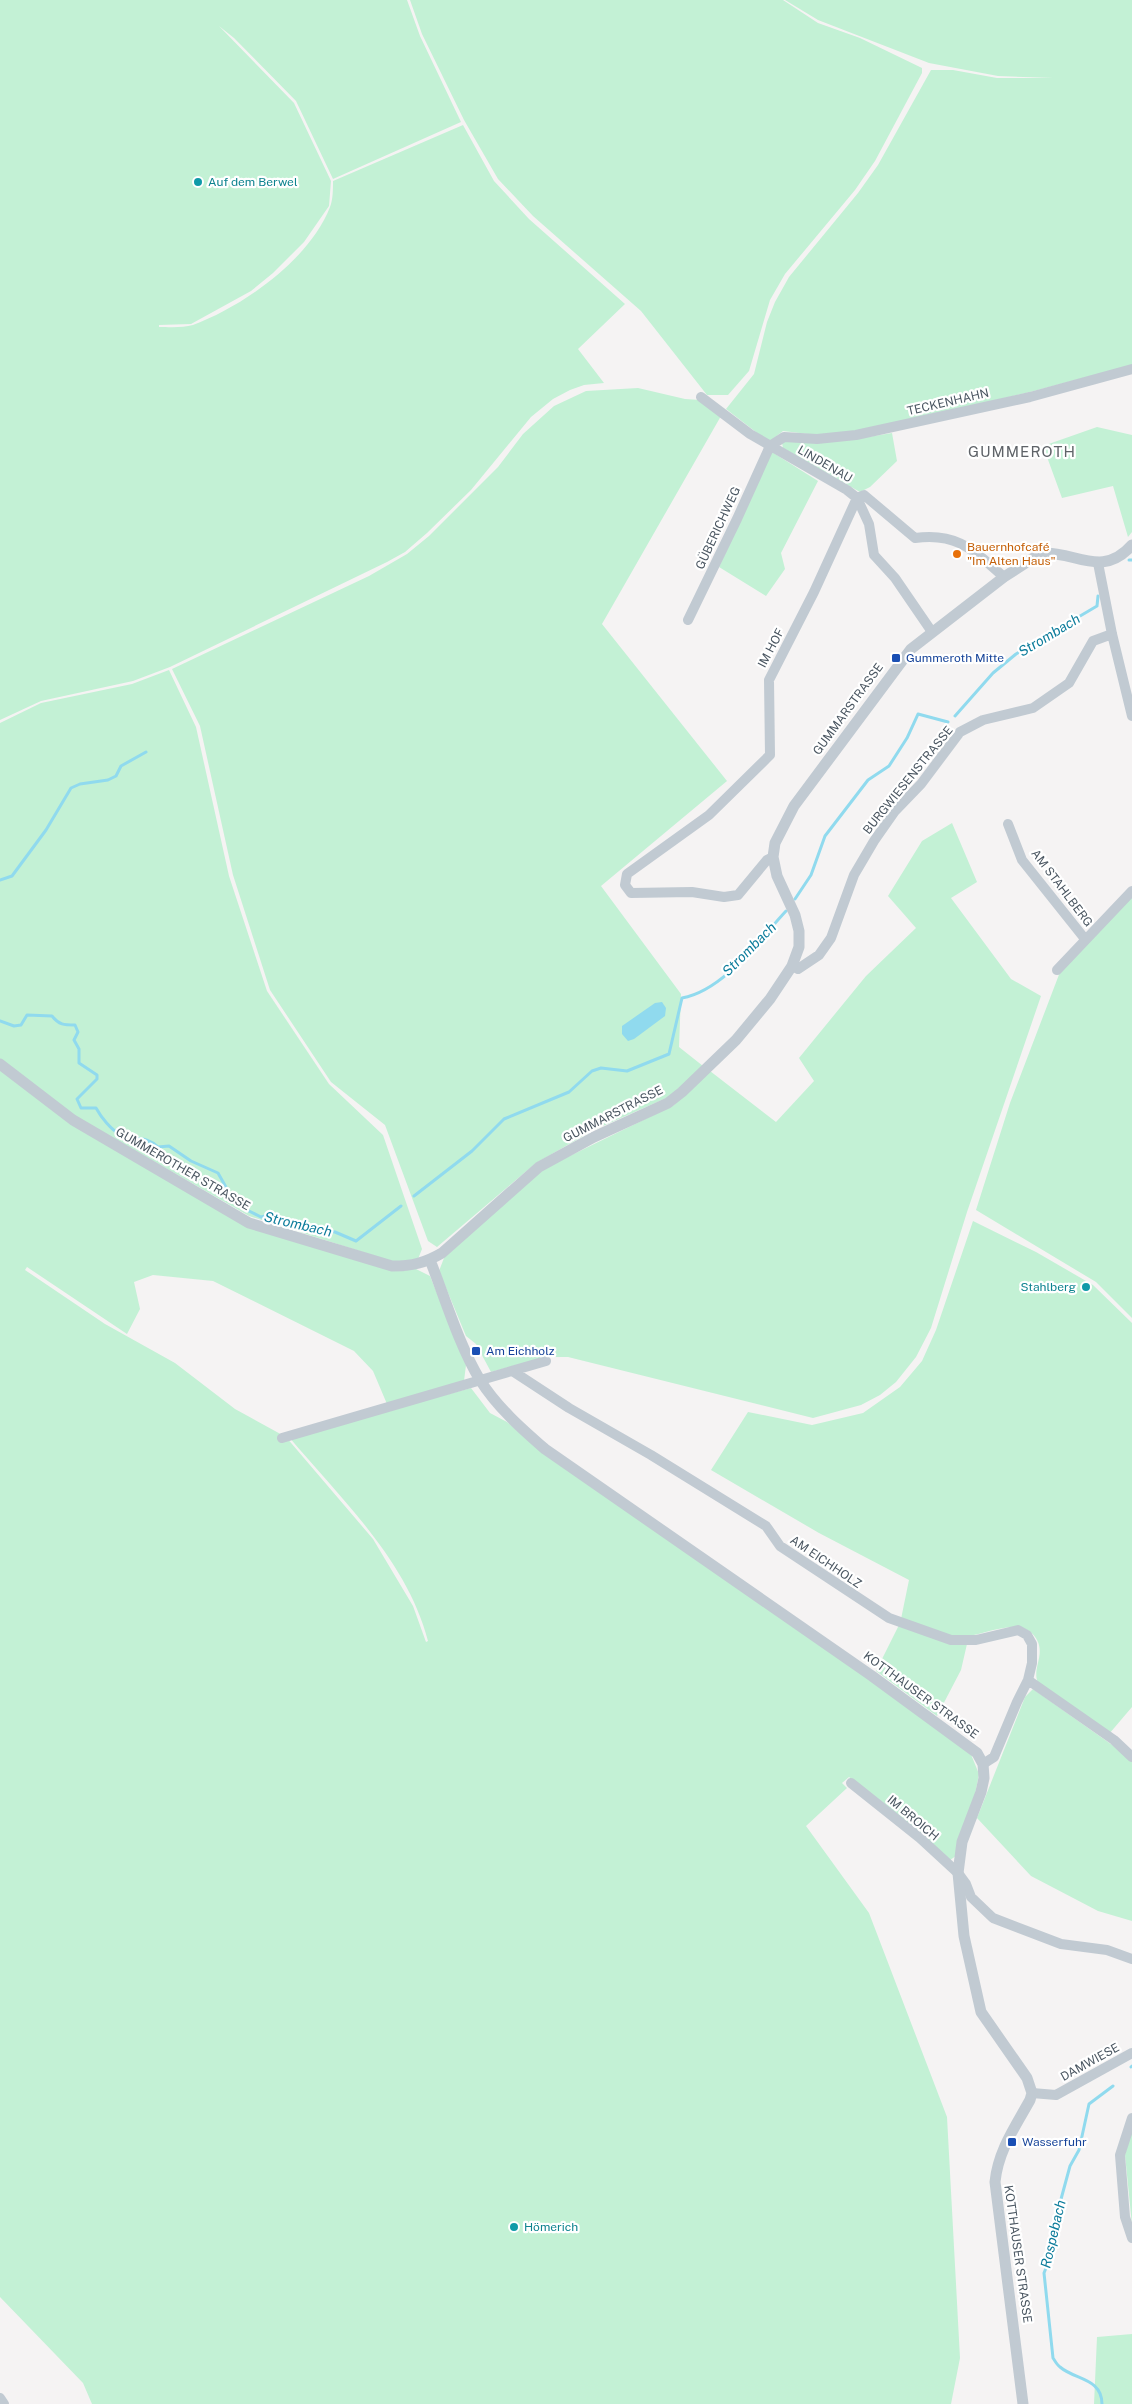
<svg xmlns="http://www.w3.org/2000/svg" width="1132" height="2404" font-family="'Public Sans',sans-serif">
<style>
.green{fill:#c3f1d5}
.water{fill:#90daee}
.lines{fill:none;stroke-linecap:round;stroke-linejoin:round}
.stream{stroke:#90daee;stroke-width:3}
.minor{stroke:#c1cad2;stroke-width:10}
.tertiary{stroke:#c1cad2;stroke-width:11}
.culture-dot{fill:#0f9aa8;stroke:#fff;stroke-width:2}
.food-dot{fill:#e8710a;stroke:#fff;stroke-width:2}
.transit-dot{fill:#1a4fb4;stroke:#fff;stroke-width:2}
.labels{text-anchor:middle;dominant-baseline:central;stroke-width:4.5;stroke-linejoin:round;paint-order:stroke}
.culture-label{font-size:12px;fill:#0d838f;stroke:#fff;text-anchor:start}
.street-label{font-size:12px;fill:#4a5661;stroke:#fff}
.food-label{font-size:12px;fill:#c56008;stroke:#fff;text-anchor:start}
.transit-label{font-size:12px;fill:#164399;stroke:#fff;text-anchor:start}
.water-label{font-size:14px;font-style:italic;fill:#0c7c9b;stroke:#fff}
.quarter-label{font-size:15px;letter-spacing:1px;fill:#5f6368;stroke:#fff}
</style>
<rect width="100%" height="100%" fill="#f5f3f3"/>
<!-- green -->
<path class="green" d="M0,0H407L420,36L461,122L333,179L296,101L234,38L219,26L294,103L331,181L329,206L304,242L273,273L251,291L191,324L159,325V327C169,327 183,328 193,325C244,306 310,259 330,207C333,200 333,189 333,181L463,125L494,181L529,219L625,304L578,349L604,383L584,385L570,390L553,399L531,417L471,490L427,533L405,552L387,562L170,667L133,681L41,701L0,720Z
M410,0H783L818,23L860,38L922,68V73L875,161L855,190L785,274L770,300L749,371L728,395H707L641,311L533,216L498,179L464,120L422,34Z
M785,0H1132V365L1030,392L856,433L817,435L783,431L769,442L726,409L754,374L767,322L775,302L789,277L858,193L878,165L931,70H953L997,78H1053L998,76L929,63L818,20Z
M638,388L685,399L700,400L721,416L602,624L727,781L601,886L681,994L679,1047L703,1066L671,1096L594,1130L536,1163L437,1247L428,1241L385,1125L331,1082L270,990L233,875L200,726L172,669L369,576L407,554L429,536L498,467L523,434L554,406L586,391Z
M1097,427L1132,435V532L1128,537L1113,486L1062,498L1043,446Z
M892,433L897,461L870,487L860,492L783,448L782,443L785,441L856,439Z
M772,452L818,481L781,553L785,569L766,596L719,567Z
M169,670L196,727L229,876L267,991L329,1084L383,1135L422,1249L418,1259L394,1262L249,1216L94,1127L247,1227L416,1269L430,1276L466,1365L464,1381L387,1404L373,1371L354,1351L213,1281L153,1275L134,1282L140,1309L127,1334L27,1267L25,1270L105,1324L175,1363L235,1409L286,1437L373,1539L413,1606L426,1642L428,1641C407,1560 341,1499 289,1437L471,1388L490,1413L507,1422L543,1453L869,1679L970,1752L979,1774L975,1795L956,1856L950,1860L923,1835L849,1777L842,1783L847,1788L806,1826L869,1913L947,2117L960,2358L951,2404H92L83,2383L0,2297V723L41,703L132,684Z
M952,823L977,882L951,898L1011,979L1041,996L967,1212L931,1328L916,1357L896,1382L880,1395L861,1405L813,1418L568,1357H546L491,1372L476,1344L466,1336L439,1271L444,1258L541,1170L674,1105L710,1071L776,1122L814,1081L799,1058L866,976L916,928L888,896L922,841Z
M1132,897V1318L1096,1282L976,1210L1010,1103L1060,972Z
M973,1221L1036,1252L1093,1285L1132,1323V1707L1109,1734L1038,1683C1032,1669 1044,1657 1038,1642C1023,1609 978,1641 952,1637C936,1635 917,1625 901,1619L909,1580L819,1533L711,1470L748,1412L812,1425L863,1413L900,1387L922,1361L936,1330Z
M900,1623L967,1644L961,1670L937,1716L876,1671Z
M1033,1689L1132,1759V1921L1098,1911L1031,1876L977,1818L1025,1697Z
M1132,2129V2225L1125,2155Z
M1132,2334V2404H1094L1097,2337Z"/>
<!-- water -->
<path class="water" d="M662,1002L666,1008L665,1016L634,1039L628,1041L622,1034V1026L655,1003Z"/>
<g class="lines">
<!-- stream -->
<path class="stream" d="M1129,560H1132
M955,716L993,673L1016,654L1097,606L1098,596
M0,880L12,876L46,830L71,788L80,784L108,780L116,776L121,766L146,752
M795,899L811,875L825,836L868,780L889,766L907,738L918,714L948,722
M0,1021L14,1026L21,1025L27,1015L52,1016C59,1025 64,1025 75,1025L78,1032L74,1040L79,1049V1063L97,1075V1079L77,1099L81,1108H96C101,1117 111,1130 121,1135C135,1141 145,1135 158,1147L169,1146L191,1161L218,1173L231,1196L249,1211L261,1217C270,1214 279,1216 285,1223L335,1232L356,1241L401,1206
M414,1196L472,1151L504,1119L569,1092L592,1071L601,1068L627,1071L669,1054L682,998C724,990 758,941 786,911
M1131,2067L1132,2066
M1102,2404C1102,2378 1075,2380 1060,2367C1057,2365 1055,2361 1053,2358L1044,2273L1050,2258L1051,2236L1070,2166L1079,2150L1089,2104L1113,2086"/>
<!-- minor -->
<path class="minor" d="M701,397L750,434L847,490L857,498L869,524L874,555L895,578L932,632
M1098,563L1112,634L1132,716
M688,620L737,519L770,446L784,437L817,439L856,435L1030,397L1132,369
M1008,824L1022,860L1085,939
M773,857L767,860L738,895L724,897L692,892L631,893L625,885L627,874L709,815L770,755L769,680L814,592L857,498L864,495L915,538C958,532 974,551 1004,577
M792,966L798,969L819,955L831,938L854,875L874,841L895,811L921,784L960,732L983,720L1033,708L1069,683L1093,641L1112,634
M1057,970L1132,891
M514,1372L569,1408L651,1455L766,1526L780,1546L889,1618L951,1640H976L1018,1630L1027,1635L1032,1644V1663L1028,1680L1017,1702L994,1757L983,1764
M282,1438L546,1361
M1028,1680L1114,1740L1132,1757
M851,1783L920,1838L958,1873L966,1884L971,1897L993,1918L1061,1944L1107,1950L1132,1959
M1032,2093L1056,2095L1132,2053
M1132,2118L1120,2155L1125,2217L1132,2238
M0,2398L4,2404"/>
<!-- tertiary -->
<path class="tertiary" d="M0,1064L73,1120L249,1223L392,1266C412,1266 425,1263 442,1253L539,1167L594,1137L668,1103L682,1092L736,1040L770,999L792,966L799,947V931L795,915L777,876L773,857L775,843L794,806L911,649L1004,577L1041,553C1076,551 1102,579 1132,545
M430,1260C445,1298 459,1345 480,1380C497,1407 521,1428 545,1449L872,1676L977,1753L983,1764L984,1778L981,1792L962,1842L958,1873L964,1936L981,2012L1027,2078L1032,2093L1030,2100C1015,2127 998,2151 995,2182L1023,2404"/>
</g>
<!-- markers -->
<g class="culture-dot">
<circle cx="198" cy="182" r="5"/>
<circle cx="1086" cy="1287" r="5"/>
<circle cx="514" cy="2227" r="5"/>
</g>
<circle class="food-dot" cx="957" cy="554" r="5"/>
<g class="transit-dot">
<rect x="891" y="653" width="10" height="10" rx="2.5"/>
<rect x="471" y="1346" width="10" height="10" rx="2.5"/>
<rect x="1007" y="2137" width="10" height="10" rx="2.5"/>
</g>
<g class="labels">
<!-- culture labels -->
<g class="culture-label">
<text x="208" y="182">Auf dem Berwel</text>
<text x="1076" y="1287" text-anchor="end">Stahlberg</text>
<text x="524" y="2227">Hömerich</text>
</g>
<!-- street labels -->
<g class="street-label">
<text transform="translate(948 402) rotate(-13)">TECKENHAHN</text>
<text transform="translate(825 464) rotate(30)">LINDENAU</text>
<text transform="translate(718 528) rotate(-65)">GÜBERICHWEG</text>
<text transform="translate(771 648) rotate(-62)">IM HOF</text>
<text transform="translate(848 709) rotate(-54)">GUMMARSTRASSE</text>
<text transform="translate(908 780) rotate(-51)">BURGWIESENSTRASSE</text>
<text transform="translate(1062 888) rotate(53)">AM STAHLBERG</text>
<text transform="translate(613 1114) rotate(-27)">GUMMARSTRASSE</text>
<text transform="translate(183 1169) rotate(30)">GUMMEROTHER STRASSE</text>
<text transform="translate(826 1562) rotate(34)">AM EICHHOLZ</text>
<text transform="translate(921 1695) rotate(36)">KOTTHAUSER STRASSE</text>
<text transform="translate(913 1818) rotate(40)">IM BROICH</text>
<text transform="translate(1090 2062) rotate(-29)">DAMWIESE</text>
<text transform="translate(1018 2254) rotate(82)">KOTTHAUSER STRASSE</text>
</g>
<!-- food labels -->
<g class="food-label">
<text x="967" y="547">Bauernhofcafé<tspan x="967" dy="14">"Im Alten Haus"</tspan></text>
</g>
<!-- transit labels -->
<g class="transit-label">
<text x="906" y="658">Gummeroth Mitte</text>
<text x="486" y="1351">Am Eichholz</text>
<text x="1022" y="2142">Wasserfuhr</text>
</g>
<!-- water labels -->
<g class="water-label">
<text transform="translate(1049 635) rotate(-31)">Strombach</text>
<text transform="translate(749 949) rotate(-45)">Strombach</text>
<text transform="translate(298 1224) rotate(13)">Strombach</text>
<text transform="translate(1053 2234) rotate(-77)">Rospebach</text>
</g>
<!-- quarter labels -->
<g class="quarter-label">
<text x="1022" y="451">GUMMEROTH</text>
</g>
</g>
</svg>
